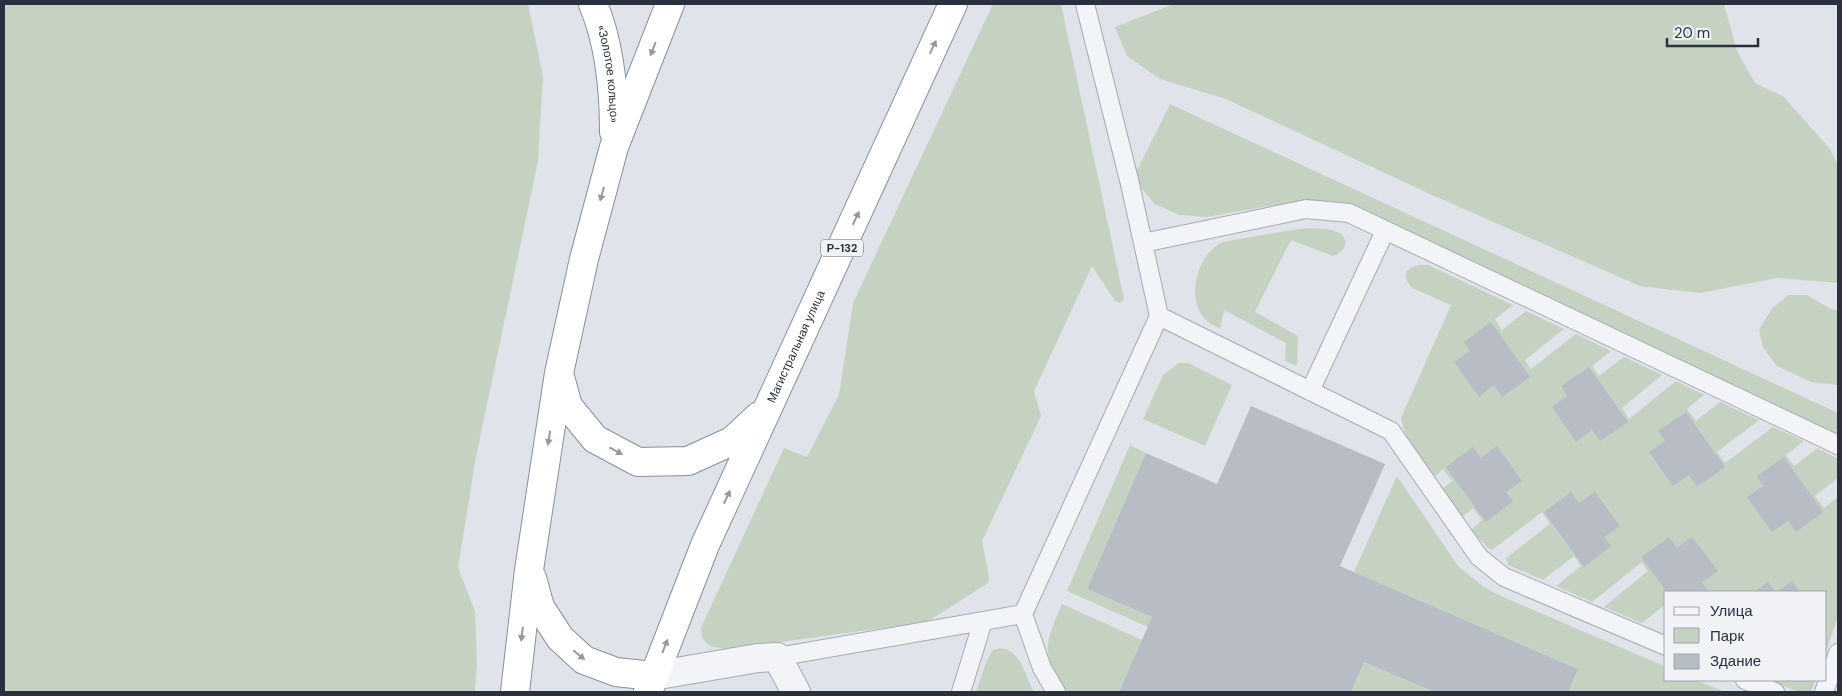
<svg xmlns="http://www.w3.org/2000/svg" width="1842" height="696" font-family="'DM Sans',sans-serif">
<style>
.green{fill:#c5d2c1}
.building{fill:#b7bcc5}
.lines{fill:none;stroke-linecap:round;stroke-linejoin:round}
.lane-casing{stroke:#a5aab3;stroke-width:20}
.street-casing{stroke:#a5aab3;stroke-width:30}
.highway-casing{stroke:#88909f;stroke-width:30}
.lane{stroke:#f3f4f7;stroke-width:18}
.street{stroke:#f3f4f7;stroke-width:28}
.highway{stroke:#fff;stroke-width:28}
.oneway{fill:#9498a0}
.labels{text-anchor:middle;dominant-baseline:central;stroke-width:4;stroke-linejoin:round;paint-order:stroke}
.shield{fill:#f0f2f6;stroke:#656b77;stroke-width:1}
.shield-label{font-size:11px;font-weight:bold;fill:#293140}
.street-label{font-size:12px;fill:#293140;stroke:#f0f2f6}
</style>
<rect width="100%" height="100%" fill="#e0e3e9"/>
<!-- green -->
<path class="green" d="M4,4H528L543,76L538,161L475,462L458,568L475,611L477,664L475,692H4Z
M993,4H1061L1124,299L1120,303L1115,301L1092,266L1034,391L1041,416L982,541L989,577L988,583L927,622L728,649L711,647L702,638L701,628L784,448L807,457L839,395L853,303Z
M1174,4H1724L1737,51L1755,83L1784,97L1830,149L1838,165V283L1777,278L1700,293L1640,286L1432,195L1226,99L1160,79L1127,56L1115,27Z
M1170,104L1838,413V435L1351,206L1304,200L1207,217L1179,215L1155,204L1142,189L1135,175Z
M1310,228C1318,229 1328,228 1335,231C1351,236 1347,252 1333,256L1291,240L1255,312L1298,336L1297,366L1285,361L1286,343L1224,310L1220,329C1215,326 1208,323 1204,318C1186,296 1197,254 1223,242C1230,240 1239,239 1246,238C1267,234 1288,230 1310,228Z
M1419,265H1428L1513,305L1495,319L1502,330L1526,311L1564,329L1525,360L1531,369L1576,334L1611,351L1592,366L1599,376L1624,357L1662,375L1622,408L1629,419L1676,381L1704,395L1687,409L1696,421L1720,402L1759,420L1717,452L1725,463L1773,427L1804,441L1786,455L1794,466L1818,448L1838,459V478L1815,496L1824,508L1838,497V616L1826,652V592H1666V604L1642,623L1604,607L1648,571L1642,562L1592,602L1556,586L1581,566L1574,556L1543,580L1508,565L1506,558L1550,524L1542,512L1492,550L1487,547L1471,530L1482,520L1473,508L1462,517L1442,489L1452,481L1443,469L1434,477C1421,458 1405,441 1401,418L1451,305L1412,288C1402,277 1404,268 1419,265Z
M1789,295H1807L1829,308L1838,311V385L1811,382L1777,366L1763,347L1759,330L1772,308Z
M1179,363H1188L1232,385L1205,446L1143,419L1163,375Z
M1130,445L1146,453L1087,589L1152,617L1148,627L1067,591Z
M1397,476L1458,566L1484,587L1503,597L1666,667V680H1696L1725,692H1568L1578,669L1354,572Z
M1062,604L1142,640L1119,692H1063C1042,651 1044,646 1062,604Z
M1001,648C1023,652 1024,676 1034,692H976L987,660L993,650Z
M1364,662L1434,692H1351Z
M1770,680H1815L1811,692H1798Z"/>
<!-- building -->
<path class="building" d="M1491,322L1530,377L1502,397L1494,385L1479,397L1454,362L1470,351L1464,342Z
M1589,367L1628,422L1600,441L1592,430L1576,442L1552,407L1567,396L1561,386Z
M1251,406L1385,464L1340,566L1578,669L1568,692H1434L1364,662L1351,692H1119L1152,617L1087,589L1146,453L1217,484Z
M1686,412L1725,467L1697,487L1689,475L1673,486L1649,452L1665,441L1658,431Z
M1497,446L1522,481L1506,492L1513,501L1486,522L1446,467L1473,447L1481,458Z
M1784,457L1823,512L1796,532L1788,521L1772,532L1747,497L1763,486L1757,476Z
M1571,492L1579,503L1595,492L1620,526L1604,537L1611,546L1584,567L1544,512Z
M1669,537L1677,548L1692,537L1718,571L1702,582L1709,592H1667L1641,557Z
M1792,581L1800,592H1777Z
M1768,582L1776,592H1754Z"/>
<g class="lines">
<defs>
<path id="lane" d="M1143,243L1306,209L1349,213L1838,445
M1159,316L1391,431L1479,557L1504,577L1666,646
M1310,391L1385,231
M777,657L1023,614
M1745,680L1775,692
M961,692L983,621
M1056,692L1042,668L1023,614L1159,316L1130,184L1085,4
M1824,692L1838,653"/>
<path id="street" d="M653,676L758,658L777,657L796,692"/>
<g id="highway">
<path id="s1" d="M593,4C610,44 614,89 614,132"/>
<path d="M560,377L568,406L595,439L638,462L688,461L732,441L759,416"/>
<path d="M532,578L540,607L560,638L584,660L616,672L653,676"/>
<path d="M515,692L529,570L559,373L584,259L614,147L670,4"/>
<path id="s2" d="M648,692L705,545L953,4"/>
</g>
</defs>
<!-- lane casing -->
<use href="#lane" class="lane-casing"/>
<!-- street casing -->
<use href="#street" class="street-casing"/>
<!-- highway casing -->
<use href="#highway" class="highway-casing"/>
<!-- lane -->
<use href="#lane" class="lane"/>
<!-- street -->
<use href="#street" class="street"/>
<!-- highway -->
<use href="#highway" class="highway"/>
</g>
<!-- one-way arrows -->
<defs><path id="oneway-solid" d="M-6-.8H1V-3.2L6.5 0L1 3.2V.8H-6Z" transform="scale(1.25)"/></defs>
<g class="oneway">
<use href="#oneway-solid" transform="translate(933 47) rotate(-65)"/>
<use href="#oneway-solid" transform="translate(653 49) rotate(111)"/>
<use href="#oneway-solid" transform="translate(602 194) rotate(105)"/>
<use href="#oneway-solid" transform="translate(856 218) rotate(-65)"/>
<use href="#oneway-solid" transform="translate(549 438) rotate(99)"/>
<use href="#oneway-solid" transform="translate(616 451) rotate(29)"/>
<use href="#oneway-solid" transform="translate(727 497) rotate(-65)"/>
<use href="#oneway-solid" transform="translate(522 634) rotate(97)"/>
<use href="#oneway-solid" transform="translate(665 646) rotate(-69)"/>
<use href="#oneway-solid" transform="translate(579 655) rotate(39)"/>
</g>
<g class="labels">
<!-- shield labels -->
<rect class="shield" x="821" y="239.5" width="42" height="17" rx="4"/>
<g class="shield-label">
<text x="842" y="248">Р-132</text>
</g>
<!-- street labels -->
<g class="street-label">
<text stroke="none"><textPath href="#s1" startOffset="72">«Золотое кольцо»</textPath></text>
<text stroke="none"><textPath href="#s2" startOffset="376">Магистральная улица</textPath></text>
</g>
</g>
<!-- border -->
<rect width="1842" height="696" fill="none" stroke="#293140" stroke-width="10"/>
<!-- legend -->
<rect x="1664" y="591" width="162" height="90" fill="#f0f2f6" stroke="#a0a5ad"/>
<rect x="1674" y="607" width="25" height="8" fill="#f3f4f7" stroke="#a0a5ad"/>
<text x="1710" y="616" font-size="15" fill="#293140">Улица</text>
<rect x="1674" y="628" width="25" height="15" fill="#c5d2c1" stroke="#a0a5ad"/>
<text x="1710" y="641" font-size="15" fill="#293140">Парк</text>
<rect x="1674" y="654" width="25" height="15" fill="#b7bcc5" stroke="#a0a5ad"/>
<text x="1710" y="666" font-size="15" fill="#293140">Здание</text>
<!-- scale -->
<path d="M1667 38v8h91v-8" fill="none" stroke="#293140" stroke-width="2.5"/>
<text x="1674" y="38" font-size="15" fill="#293140" stroke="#f0f2f6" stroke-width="4" paint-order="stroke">20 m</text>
</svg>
